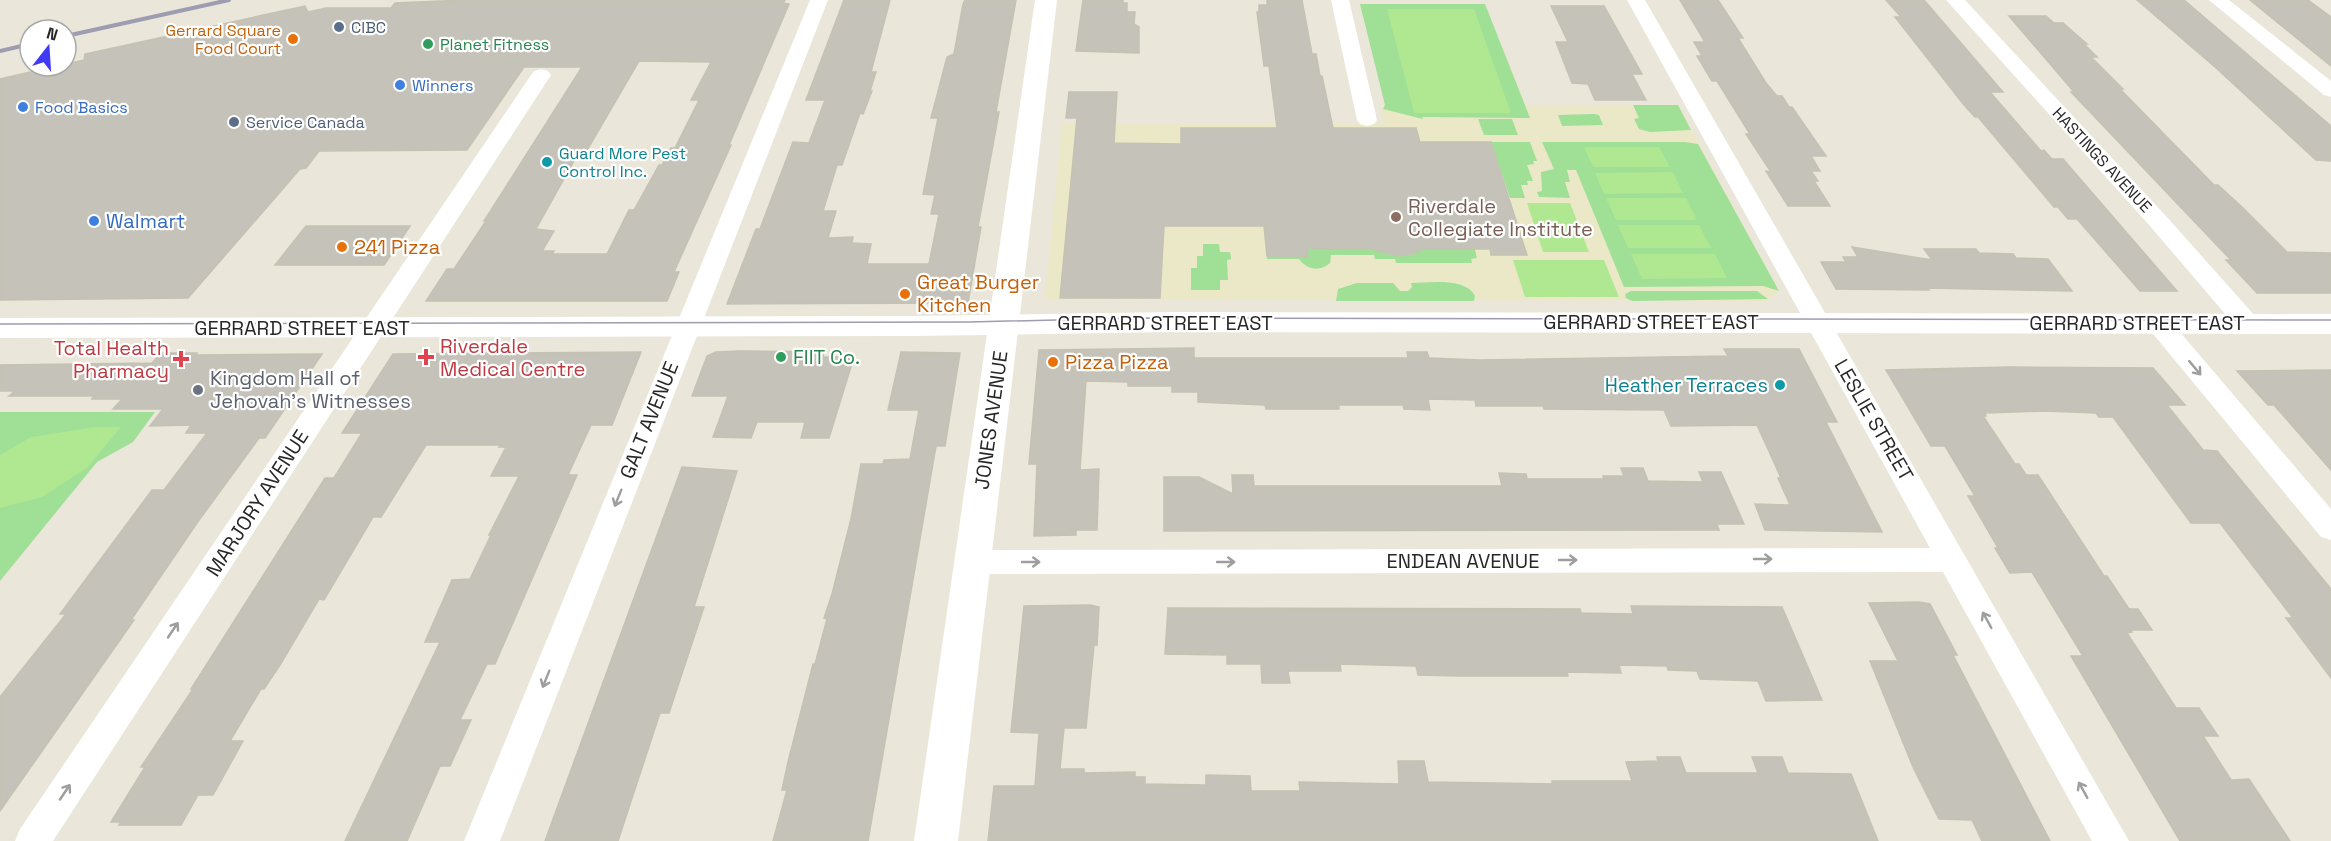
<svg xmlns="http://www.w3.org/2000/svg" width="2331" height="841" font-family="'Space Grotesk',sans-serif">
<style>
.education{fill:#ebe8c8}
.green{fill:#9fdf96}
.pitch{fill:#b0e791}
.building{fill:#c5c2b9;stroke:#c4c2b3;stroke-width:1.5;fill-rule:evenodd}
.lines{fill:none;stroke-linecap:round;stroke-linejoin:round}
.minor{fill:#fff;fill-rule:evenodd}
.tertiary{fill:#fff;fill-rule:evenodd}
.secondary{fill:#fff;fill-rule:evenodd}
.tram{stroke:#9e9cb1;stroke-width:1.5}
.rail{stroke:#9e9cb1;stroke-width:4}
.oneway{stroke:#9e9e9e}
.service-dot{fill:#5c6f8a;stroke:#fff;stroke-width:2}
.food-dot{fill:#e8710a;stroke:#fff;stroke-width:2}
.leisure-dot{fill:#2e9e5b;stroke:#fff;stroke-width:2}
.shop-dot{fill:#3f7fe0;stroke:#fff;stroke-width:2}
.culture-dot{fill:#0f9aa8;stroke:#fff;stroke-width:2}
.education-dot{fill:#8d6e63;stroke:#fff;stroke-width:2}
.health-dot{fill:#e0444e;stroke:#fff;stroke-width:2}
.worship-dot{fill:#6b7280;stroke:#fff;stroke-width:2}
.labels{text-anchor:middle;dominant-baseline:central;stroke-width:4.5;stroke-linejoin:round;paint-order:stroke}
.far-service-label{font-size:16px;fill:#4e5e75;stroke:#fff;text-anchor:start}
.far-food-label{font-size:16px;fill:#c56008;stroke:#fff;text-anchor:end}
.far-leisure-label{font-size:16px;fill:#27864d;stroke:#fff;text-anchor:start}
.far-shop-label{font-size:16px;fill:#366cbe;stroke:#fff;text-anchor:start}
.far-culture-label{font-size:16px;fill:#0d838f;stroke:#fff;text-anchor:start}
.far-street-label{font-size:16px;fill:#272727;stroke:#fff}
.education-label{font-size:20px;fill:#785e54;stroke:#fff;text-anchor:start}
.shop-label{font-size:20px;fill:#366cbe;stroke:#fff;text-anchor:start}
.food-label{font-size:20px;fill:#c56008;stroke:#fff;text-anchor:start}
.street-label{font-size:20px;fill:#272727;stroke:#fff}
.health-label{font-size:20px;fill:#be3a42;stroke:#fff;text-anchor:start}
.leisure-label{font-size:20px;fill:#27864d;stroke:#fff;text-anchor:start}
.worship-label{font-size:20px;fill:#5b616d;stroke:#fff;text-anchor:start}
.culture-label{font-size:20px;fill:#0d838f;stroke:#fff;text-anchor:end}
</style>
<rect width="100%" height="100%" fill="#eae6d9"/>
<!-- education -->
<path class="education" d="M1360,4H1485L1526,105H1678L1779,291L1766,301L1045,299L1062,124H1384L1381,109L1385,105Z"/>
<!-- green -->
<path class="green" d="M1360,4H1485L1530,118L1422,117L1423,119L1383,109L1385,105Z
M1633,105H1678L1691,130L1650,132L1639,129L1634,119L1639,118Z
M1594,114L1599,115L1603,125L1562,126L1558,115Z
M1478,119H1512L1518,135H1484Z
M1491,142H1530L1537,161H1533L1534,164L1527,165L1533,181H1527L1528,185H1521L1525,198H1510Z
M1542,142H1685L1698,144L1779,291L1763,286L1624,287L1576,170H1567L1570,182H1565L1570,198L1539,197L1537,192L1542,191L1541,172L1554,169Z
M1203,244H1219L1220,252H1230L1231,259L1227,260L1228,280H1220V290H1191V268H1197V256H1203Z
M1474,246L1477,258L1471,259L1472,263H1396L1395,259H1375L1374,255H1331L1330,263C1320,272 1307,270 1299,259H1267V256L1308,257L1307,247L1371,249L1398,256L1416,253L1423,249Z
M1357,283H1393L1400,291H1408L1412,287L1411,283C1430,283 1465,277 1475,296L1474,301H1336L1338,289Z
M1631,291H1757L1768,299L1632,301L1626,298L1625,294Z
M0,412H155L133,442L97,462L0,581Z"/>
<!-- pitch -->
<path class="pitch" d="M1387,9H1474L1511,113H1414Z
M1584,147H1659L1670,167H1593Z
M1673,172L1683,193L1604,194L1595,173Z
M1606,198H1686L1697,220H1616Z
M1527,203H1570L1589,252H1543Z
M1618,225H1699L1711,248H1628Z
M1631,254H1715L1727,278L1642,279Z
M1513,260H1604L1619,297H1525Z
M95,427H121L87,468L42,497L0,508V455L31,437Z"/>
<!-- building -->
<path class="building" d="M465,0H785L783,3L789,4L729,145H731L674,272H679L667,301H426L447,269H454L486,221H484L582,67H524L467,150L319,151L306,168L300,169L188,298L0,300V79L56,66H66V64L84,60L85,54L305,6L308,12L326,8H391L395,3ZM639,61L711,62L691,100H699L675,148H671L662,165H659L634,210H629L607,254H552L554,251H542L554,231L536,229L579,152H586Z
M844,0H890L871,72H876L870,91H872L863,114L860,113L842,165H837L823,211H836L828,238L853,237L852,243L871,244L867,264H929L939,214H931L935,195L923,194L938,118H931L947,57L954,54L963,4L965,0H1016L996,112H999L978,227H981L968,303L727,304L756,229H760L793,142L809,143L825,100H806Z
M1083,0H1123V3H1127V12H1135L1134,24L1139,27V53L1076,51Z
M1267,0H1302L1312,54H1316L1320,76H1322L1333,128H1416L1420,142H1491L1527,255H1491L1490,249H1423L1416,253L1398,256L1371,249L1307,248L1308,257L1267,256L1264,226H1164L1160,298H1060L1077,118H1066L1069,92H1117L1114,143L1181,144V128H1277L1269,66H1264L1257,12H1259V5H1267Z
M1680,0H1718L1743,38H1738L1766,83L1777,96H1782L1789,107H1792L1826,156H1811L1820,171H1811L1818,181H1814L1830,206H1788L1766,171L1771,172L1746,134H1750L1717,81H1712L1697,56H1702L1694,42H1705Z
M1886,0H1924L2003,92H1990L2041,151L2044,150L2052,159H2063L2177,291H2140L2077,219H2068L2058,207H2054L1978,117H1975L1964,105L1895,17H1901Z
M2137,0H2184L2331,126V161L2316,160L2215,67Z
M2250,0H2308L2331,17V66Z
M1551,6H1604L1642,74H1632L1646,100H1595L1588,84L1572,83L1556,42H1568Z
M2009,16H2046L2054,23H2063L2087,44H2084L2097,57H2091L2123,89H2120L2214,185H2218L2243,208L2287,252L2331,253V293H2257L2226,260H2231L2071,92H2074Z
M306,226H410L384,265H275Z
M1852,247L1932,260L1924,249H1976L1979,253L2013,254L2016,258L2048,259L2072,291L1927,288L1929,290L1836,289L1821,262H1846L1843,257H1858Z
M1194,348V358H1408L1407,352H1427L1429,358L1480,360L1728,356L1724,349H1799L1837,422H1826L1882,532L1765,530L1755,504L1790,505L1778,478H1781L1757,425L1671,426L1664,410L1544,409L1543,406H1476L1475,400L1428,399L1430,410L1404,409L1403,405H1339V409H1266L1265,405L1198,402V392H1172V386H1128V382L1086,381L1080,470L1099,469L1097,530H1076V535L1034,536L1037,464H1029L1039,350Z
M740,351L824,352L823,357H854L829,438H801L805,422H757L751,438L713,437L728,396H692L707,356L716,352Z
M641,352L612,425H591L568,475H577L495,664H487L460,720H471L450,766H440L407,841H345L440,642H425L452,580L470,579L491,535H489L519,476H491L506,447H499L501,445H426L381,517H373L324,600L319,599L280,665L264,689H261L230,741H243L213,795H198L181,825H119L121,822H111L145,767H141L193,689H191L325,478H334L362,433H342L393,354Z
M901,352L960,353L945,446H936L868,841H773L787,790H782L788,762L813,664H815L827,619L824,618L832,594L851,519L861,464H883L884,460L910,459L919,410H888Z
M161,353H197L196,355L322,354L265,438H259L197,523L131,620H134L0,811V697L66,614H60L152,490H164L207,433H186L191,425L150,426L163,409H113L122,399H92L94,396H9L15,391H0V365L152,363Z
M2009,367L2153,368L2185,405H2167L2203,450L2217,451L2331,589V678L2286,618H2293L2220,523H2191L2113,417H2099L2096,413L2045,411L1985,413L1986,416H1983L2015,464H2019L2026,475H2038L2104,576H2107L2129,609H2138L2152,630H2130L2132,632L2127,633L2176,708H2199L2218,736H2203L2231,780L2249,779L2290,841H2180L2071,656H2083L2032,572L2010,573L1995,548H1998L1968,496H1975L1945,446H1931L1886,370Z
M2331,370V470L2274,405H2268L2237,371Z
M682,467L737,471L694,607H704L669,713H660L618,841H545Z
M1621,468H1643L1648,481L1703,482L1699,472H1721L1744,524H1717L1719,530L1164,531V477H1199L1233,494L1232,475H1253L1254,486H1502L1499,473L1526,474L1527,479H1604L1603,476H1624Z
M1919,602L1930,604L1957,655H1953L2050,841H1982L1972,820L1939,819L1913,767L1870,661H1898L1869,603Z
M1090,605L1099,607L1097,645H1094L1086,728H1064L1060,769H1084V773L1135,772V777H1145V784L1206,785V775L1250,776L1251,791H1300L1299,782L1399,784L1398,761H1424L1428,782L1552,784V781H1632L1626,762L1658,761L1657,757H1680L1686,773H1758L1752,757H1782L1788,773L1851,774L1878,841H988L994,786H1035L1039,733L1011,732L1024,606Z
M1631,606L1782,607L1822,700L1766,701L1758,681L1700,679L1697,671L1668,670L1667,666L1619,665L1621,673L1567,672L1568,676H1459L1418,675L1416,666L1340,664L1341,671H1288L1290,683H1262L1261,664H1227V655L1165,654L1168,608L1580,609L1581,613L1633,614Z"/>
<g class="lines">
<!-- minor -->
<path class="minor" d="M810,0H828L500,841H464Z
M1331,0H1349L1377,120L1374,124L1367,126L1360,124L1357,120Z
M1627,0H1645L2129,841H2092L1943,572L973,574L962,570L958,562L962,554L973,550L1930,548Z
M1946,0H1965L2166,216L2256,317L2259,323L2256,329L2247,331L2238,329L2150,226Z
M2209,0H2229L2331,81V97L2324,95Z
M541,69L548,71L551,75L53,841H15L20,829L531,75L534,71Z
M2158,315L2167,317L2331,509V540L2321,537L2149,329L2146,323L2149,317Z"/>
<!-- tertiary -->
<path class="tertiary" d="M1035,0H1057L958,841H914Z"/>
<!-- secondary -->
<path class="secondary" d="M1174,312L2331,314V334L1174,332L915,336L0,338V318L915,316Z"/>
<!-- tram -->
<path class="tram" d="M0,324L969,322L1138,318L2331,320"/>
<!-- rail -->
<path class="rail" d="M66,36L229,0
M0,51L30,44"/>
</g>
<!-- one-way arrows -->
<defs><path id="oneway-shaft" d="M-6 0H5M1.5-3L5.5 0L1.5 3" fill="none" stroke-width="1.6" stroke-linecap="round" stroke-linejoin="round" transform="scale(1.5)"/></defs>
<g class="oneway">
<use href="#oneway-shaft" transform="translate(2195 368) rotate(50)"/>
<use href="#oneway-shaft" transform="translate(618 498) rotate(112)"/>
<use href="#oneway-shaft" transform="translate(1763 559)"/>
<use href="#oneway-shaft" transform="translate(1568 560)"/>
<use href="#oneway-shaft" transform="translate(1031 562)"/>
<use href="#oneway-shaft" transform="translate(1226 562)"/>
<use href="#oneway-shaft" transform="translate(1987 620) rotate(-119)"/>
<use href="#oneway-shaft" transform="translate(173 630) rotate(-56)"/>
<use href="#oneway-shaft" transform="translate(546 679) rotate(112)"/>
<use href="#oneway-shaft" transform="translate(2083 790) rotate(-119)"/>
<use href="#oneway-shaft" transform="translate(65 792) rotate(-56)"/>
</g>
<!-- markers -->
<g class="service-dot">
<circle cx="339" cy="27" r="6"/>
<circle cx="234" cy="122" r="6"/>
</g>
<g class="food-dot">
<circle cx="293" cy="39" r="6"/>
<circle cx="342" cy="247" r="6"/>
<circle cx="905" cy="294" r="6"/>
<circle cx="1053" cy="362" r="6"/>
</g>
<g class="leisure-dot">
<circle cx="428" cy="44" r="6"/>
<circle cx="781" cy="357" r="6"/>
</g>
<g class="shop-dot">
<circle cx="400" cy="85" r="6"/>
<circle cx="23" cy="107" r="6"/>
<circle cx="94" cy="221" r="6"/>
</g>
<g class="culture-dot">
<circle cx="547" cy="162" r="6"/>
<circle cx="1780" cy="385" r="6"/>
</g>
<circle class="education-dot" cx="1396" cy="217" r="6"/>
<g class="health-dot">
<path d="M423 348h6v6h6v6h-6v6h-6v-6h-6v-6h6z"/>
<path d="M178 350h6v6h6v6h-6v6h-6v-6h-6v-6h6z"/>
</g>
<circle class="worship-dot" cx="198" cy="390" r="6"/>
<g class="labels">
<!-- far-service labels -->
<g class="far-service-label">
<text x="351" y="27">CIBC</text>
<text x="246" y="122">Service Canada</text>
</g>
<!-- far-food labels -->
<g class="far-food-label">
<text x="281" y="30">Gerrard Square<tspan x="281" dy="18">Food Court</tspan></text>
</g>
<!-- far-leisure labels -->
<g class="far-leisure-label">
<text x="440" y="44">Planet Fitness</text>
</g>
<!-- far-shop labels -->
<g class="far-shop-label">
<text x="412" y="85">Winners</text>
<text x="35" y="107">Food Basics</text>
</g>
<!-- far-culture labels -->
<g class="far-culture-label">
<text x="559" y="153">Guard More Pest<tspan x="559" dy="18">Control Inc.</tspan></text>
</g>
<!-- far-street labels -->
<g class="far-street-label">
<text transform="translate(2102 160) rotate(47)">HASTINGS AVENUE</text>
</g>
<!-- education labels -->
<g class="education-label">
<text x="1408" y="206">Riverdale<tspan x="1408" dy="23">Collegiate Institute</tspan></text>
</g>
<!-- shop labels -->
<g class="shop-label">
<text x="106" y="221">Walmart</text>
</g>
<!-- food labels -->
<g class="food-label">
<text x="354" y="247">241 Pizza</text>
<text x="917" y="282">Great Burger<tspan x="917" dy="23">Kitchen</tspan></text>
<text x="1065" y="362">Pizza Pizza</text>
</g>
<!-- street labels -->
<g class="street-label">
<text x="1651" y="322">GERRARD STREET EAST</text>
<text x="1165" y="323">GERRARD STREET EAST</text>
<text x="2137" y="323">GERRARD STREET EAST</text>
<text x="302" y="328">GERRARD STREET EAST</text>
<text transform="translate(649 420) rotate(-68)">GALT AVENUE</text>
<text transform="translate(991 420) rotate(-82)">JONES AVENUE</text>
<text transform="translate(1874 420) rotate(60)">LESLIE STREET</text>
<text transform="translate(257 503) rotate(-57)">MARJORY AVENUE</text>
<text x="1463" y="561">ENDEAN AVENUE</text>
</g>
<!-- health labels -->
<g class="health-label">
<text x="440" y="346">Riverdale<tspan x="440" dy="23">Medical Centre</tspan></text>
<text x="169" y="348" text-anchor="end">Total Health<tspan x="169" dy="23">Pharmacy</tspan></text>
</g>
<!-- leisure labels -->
<g class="leisure-label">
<text x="793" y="357">FIIT Co.</text>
</g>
<!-- worship labels -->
<g class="worship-label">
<text x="210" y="378">Kingdom Hall of<tspan x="210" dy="23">Jehovah's Witnesses</tspan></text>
</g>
<!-- culture labels -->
<g class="culture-label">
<text x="1768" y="385">Heather Terraces</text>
</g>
</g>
<!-- north arrow -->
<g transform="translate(48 48) rotate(17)"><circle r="28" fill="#ffffff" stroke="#a9a9a9" stroke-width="1.5"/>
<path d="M0-4.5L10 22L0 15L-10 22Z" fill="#413bf4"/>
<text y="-9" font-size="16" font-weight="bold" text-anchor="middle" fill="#272727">N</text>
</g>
</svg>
